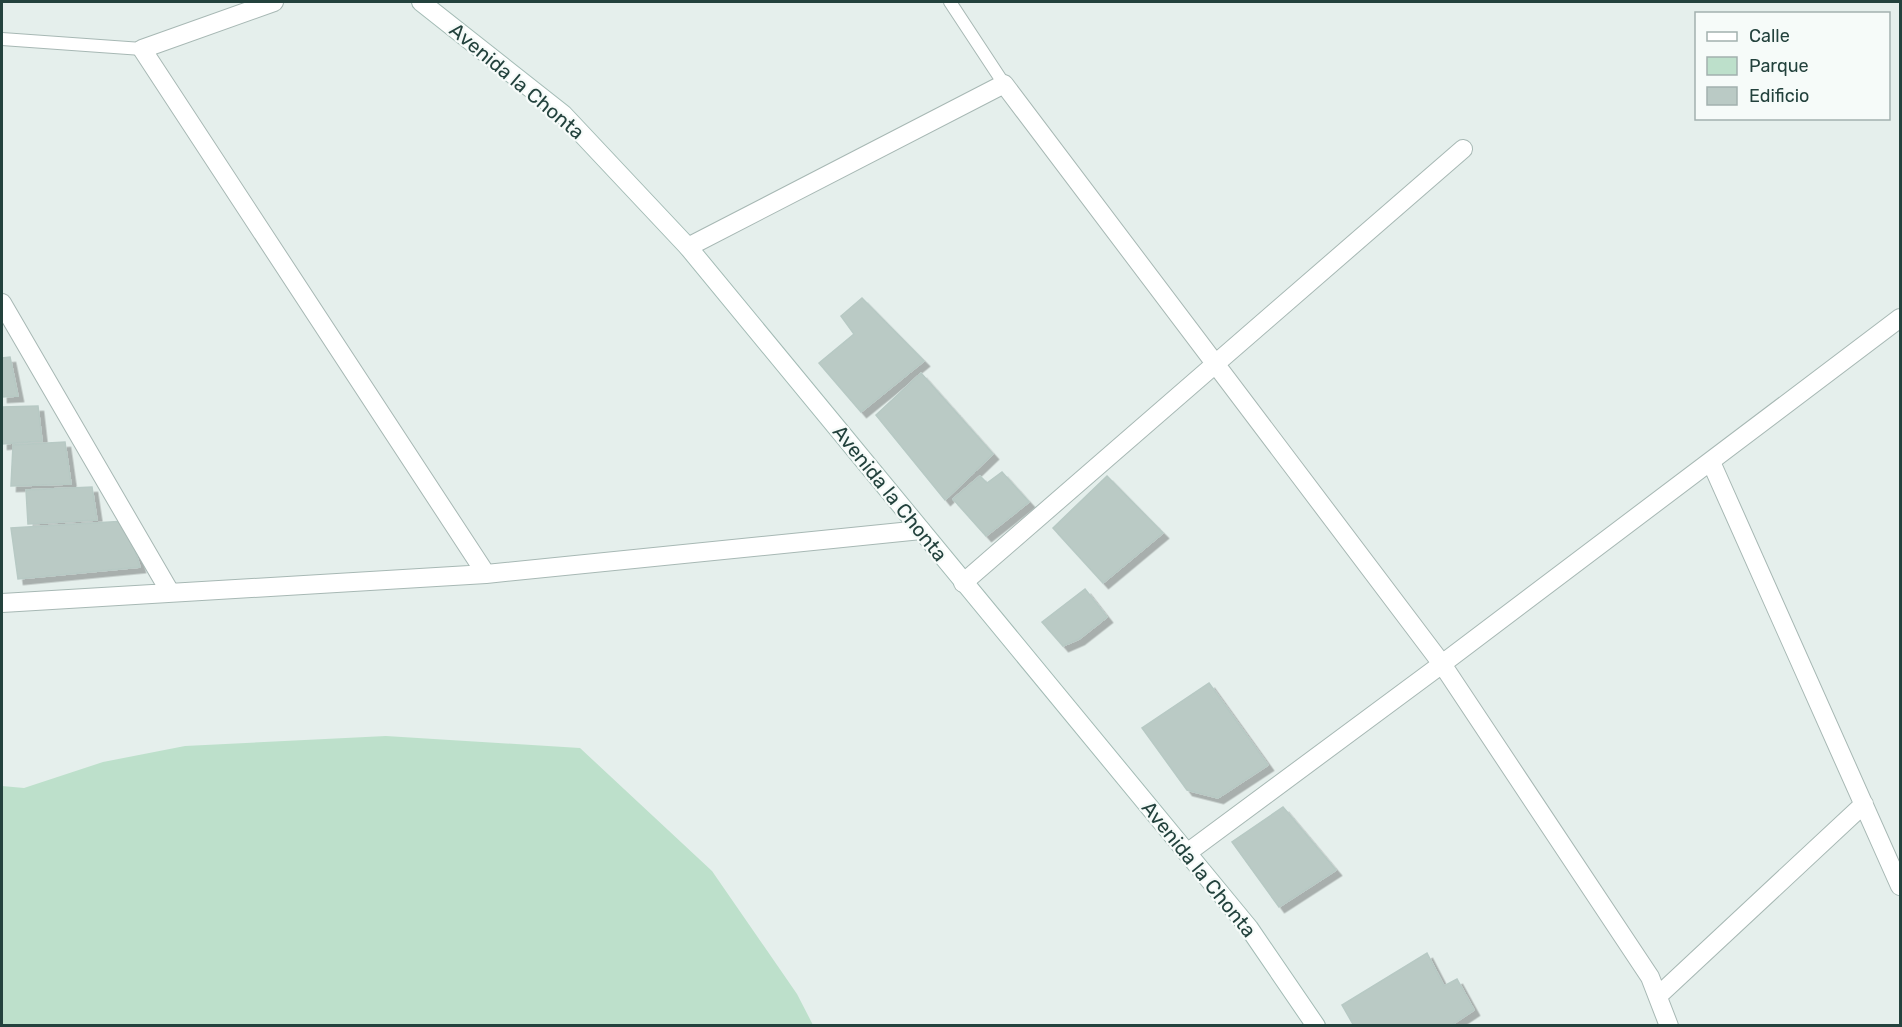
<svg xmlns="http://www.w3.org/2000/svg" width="1902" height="1027" font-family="Rubik,sans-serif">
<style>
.green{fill:#bde0cb}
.building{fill:#bacac5;stroke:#b7c9c4;stroke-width:1.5;filter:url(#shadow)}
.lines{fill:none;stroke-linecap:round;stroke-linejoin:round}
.lane-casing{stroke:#a7b8b4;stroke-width:14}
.street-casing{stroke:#a7b8b4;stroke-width:20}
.secondary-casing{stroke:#a3bbb5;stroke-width:20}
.lane{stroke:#fff;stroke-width:12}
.street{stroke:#fff;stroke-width:18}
.secondary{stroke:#fff;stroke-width:18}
.labels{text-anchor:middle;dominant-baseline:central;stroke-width:4.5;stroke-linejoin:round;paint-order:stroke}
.street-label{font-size:20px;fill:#23423d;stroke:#f6fbf9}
</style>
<defs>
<filter id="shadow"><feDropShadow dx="5.5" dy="5.5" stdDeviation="0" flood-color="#0004"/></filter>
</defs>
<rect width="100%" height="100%" fill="#e5efec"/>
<!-- green -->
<path class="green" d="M386,736L580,748L712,871L797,994L813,1025H2V786L24,788L103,762L185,746Z"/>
<!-- building -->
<path class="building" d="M862,298L924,361L861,412L819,363L854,334L841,316Z
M10,357L18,396L2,397V358Z
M921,373L993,454L945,500L876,415Z
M38,406L42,441L2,444V407Z
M65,442L71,484L11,486L13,445Z
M1002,472L1029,502L986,536L953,499L980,476L987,483Z
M1107,476L1163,533L1103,583L1053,528Z
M92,487L97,520L28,524L26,490Z
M126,521L140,567L18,579L11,528Z
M1085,589L1107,617L1079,639L1063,646L1042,622Z
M1209,683L1268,765L1218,798L1187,790L1142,728Z
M1283,807L1336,870L1279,907L1232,842Z
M1427,953L1444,986L1457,979L1474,1010L1450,1026H1354L1342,1005Z"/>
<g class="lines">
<defs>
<path id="lane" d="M950,2L1004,84
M2,39L142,49"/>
<path id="street" d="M274,2L142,49L486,574
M688,247L1004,84L1442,664L1650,977L1669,1026
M2,303L170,592
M1711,462L1900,886
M963,583L1463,149
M2,603L486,574L921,530
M1187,853L1442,664L1900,318
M1658,996L1864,804"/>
<path id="secondary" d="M421,2L563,114L688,247L1249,928L1316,1026"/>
</defs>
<!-- lane casing -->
<use href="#lane" class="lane-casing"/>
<!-- street casing -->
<use href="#street" class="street-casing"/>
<!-- secondary casing -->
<use href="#secondary" class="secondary-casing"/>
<!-- lane -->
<use href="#lane" class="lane"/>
<!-- street -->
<use href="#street" class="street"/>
<!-- secondary -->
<use href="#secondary" class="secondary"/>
</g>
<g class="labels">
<!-- street labels -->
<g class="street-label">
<text transform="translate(517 81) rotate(40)">Avenida la Chonta</text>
<text transform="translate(890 493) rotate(51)">Avenida la Chonta</text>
<text transform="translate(1199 869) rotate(51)">Avenida la Chonta</text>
</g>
</g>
<!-- border -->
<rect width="1902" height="1027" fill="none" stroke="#23423d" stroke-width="6"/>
<!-- legend -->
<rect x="1695" y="12" width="195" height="108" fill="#f6fbf9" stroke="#a2b1ae" stroke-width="1.5"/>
<rect x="1707" y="32" width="30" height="9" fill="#ffffff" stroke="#a2b1ae" stroke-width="1.5"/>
<text x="1749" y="42" font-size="18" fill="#23423d">Calle</text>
<rect x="1707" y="57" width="30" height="18" fill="#bde0cb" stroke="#a2b1ae" stroke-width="1.5"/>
<text x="1749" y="72" font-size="18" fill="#23423d">Parque</text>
<rect x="1707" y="87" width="30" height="18" fill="#bacac5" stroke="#a2b1ae" stroke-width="1.5"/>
<text x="1749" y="102" font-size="18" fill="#23423d">Edificio</text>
</svg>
